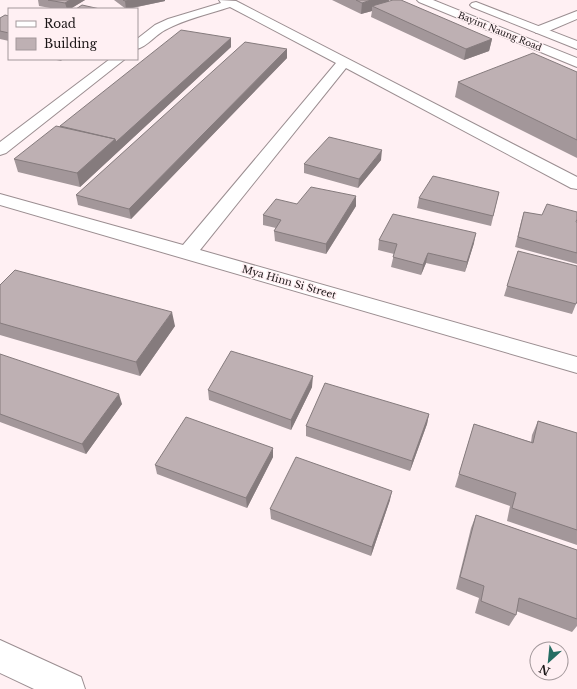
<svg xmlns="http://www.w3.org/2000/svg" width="577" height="689" font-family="'Libre Baskerville',serif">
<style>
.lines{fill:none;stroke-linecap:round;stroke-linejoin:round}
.minor-casing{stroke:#9b8e91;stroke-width:2}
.major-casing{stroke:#9b8e91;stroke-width:2}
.minor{fill:#fff;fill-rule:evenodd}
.major{fill:#fff;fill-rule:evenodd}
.wall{fill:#a3979a}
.shaded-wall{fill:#857b7d}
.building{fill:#beb0b3;stroke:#857b7d}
.labels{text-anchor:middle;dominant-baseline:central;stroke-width:3;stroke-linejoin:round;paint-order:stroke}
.far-street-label{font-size:9px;fill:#1a1516;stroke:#fff0f3}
.street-label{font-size:10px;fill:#1a1516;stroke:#fff0f3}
</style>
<rect width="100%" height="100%" fill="#fff0f3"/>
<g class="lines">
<defs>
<path id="minor" d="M219,0L236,1L577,177V189L571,188L346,68L200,250L577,357V373L0,205V194L183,245L336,63L230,7C209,14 185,19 165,30C155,35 148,46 137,49V39L155,25L168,19L221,3Z
M577,11V19L544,33H536L534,30L536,27Z
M110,59H125L6,153L0,155V142Z"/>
<path id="major" d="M417,0H433L577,58V67L419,2Z
M476,2L577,41V49L472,7L470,5L472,3Z
M0,640L81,677L85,689H34L0,673Z"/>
</defs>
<!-- minor casing -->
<use href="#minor" class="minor-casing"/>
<!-- major casing -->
<use href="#major" class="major-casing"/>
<!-- minor -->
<use href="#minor" class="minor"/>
<!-- major -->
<use href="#major" class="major"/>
</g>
<!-- wall -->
<path class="wall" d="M38,0H85L70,9H56L39,6Z
M114,0H165V1L128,9H126Z
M332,0H389L388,1L492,39L489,51L464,60L371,17L372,11L361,14Z
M9,16V41L0,39V18Z
M231,38V47L80,187L18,172L14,159L60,126Z
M287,49V58L131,219L78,205L76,195Z
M52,59H63L61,61Z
M577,72V158L455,97L458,82Z
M381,160L358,188L304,173V164Z
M499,192L491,226L417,208L419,198Z
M356,196V206L326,254L275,241L274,231L276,228L263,225V215L297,204Z
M524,212L577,222V264L515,247L521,222Z
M379,240L474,243L465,272L426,263L421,275L391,267L394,254L378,250Z
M518,251L576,304L572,314L504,296Z
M0,285L175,326L140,376L0,335Z
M0,354L122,404L86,454L0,422Z
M312,387L291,430L209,400L208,390Z
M429,414L427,424L410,471L306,436V426Z
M538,421L577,433V545L507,521L510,506L455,487L474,424L531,442L532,435Z
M273,457L247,508L157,474L155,465Z
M390,500L371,556L271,519L270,509Z
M476,515L577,550V626L572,632L516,611V615L509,626L475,613L479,598L456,589L471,528Z"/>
<!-- shaded-wall -->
<path class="shaded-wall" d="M70,0H85L70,9H67L65,3Z
M131,0H165V1L126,9L125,1Z
M371,0H389L388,6H372V11L361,14L362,3Z
M231,38V47L80,187L77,173L115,139Z
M492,39L489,51L464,60L466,49Z
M287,49V58L131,219L129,209Z
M382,150L381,160L358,188L359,179Z
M356,196V206L326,254V244Z
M476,233L474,243L465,272L467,262Z
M428,253L426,263L421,275L423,265Z
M172,312L175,326L140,376L136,362Z
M313,376L312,387L291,430V420Z
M119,394L122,404L86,454L82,444Z
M429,414L427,424L410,471L412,461Z
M273,448V457L247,508L246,498Z
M392,491L390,500L371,556L372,547Z"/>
<!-- building -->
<path class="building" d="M48,0H70L65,3Z
M123,0H131L125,1Z
M356,0H371L362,3Z
M393,0H401L492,39L466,49L372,6Z
M82,5L100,9H76Z
M5,15L9,16V33L0,31V18Z
M181,30L231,38L116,142L115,139L60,126Z
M245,42L287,49L129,209L76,195Z
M533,53L577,72V140L458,82Z
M56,126L115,139L77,173L14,159Z
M329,137L382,150L359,179L304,164Z
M433,176L499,192L493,216L419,198Z
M311,187L356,196L326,244L274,231L281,220L263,215L276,199L297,204Z
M547,204L577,212V219L576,222H577V253L518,237L524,212L542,215Z
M393,214L476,233L467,262L428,253L423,265L393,257L397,244L379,240Z
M518,251L577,266V301L576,304L507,286Z
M15,270L172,312L136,362L0,323V285Z
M231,351L313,376L291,420L208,390Z
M0,354L119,394L82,444L0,414Z
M325,383L429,414L412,461L306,426Z
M186,417L273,448L246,498L155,465Z
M538,421L577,433V530L512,508L516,493L459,474L474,424L533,443Z
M296,457L392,491L372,547L270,509Z
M476,515L577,550V619L519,598L516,615L481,601L484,586L460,577Z"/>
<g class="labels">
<!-- far-street labels -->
<g class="far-street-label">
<text transform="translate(500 31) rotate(22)">Bayint Naung Road</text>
</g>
<!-- street labels -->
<g class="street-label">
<text transform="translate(289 282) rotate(16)">Mya Hinn Si Street</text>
</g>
</g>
<!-- legend -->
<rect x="8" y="8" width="130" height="52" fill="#fff0f3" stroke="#a3989b"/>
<rect x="16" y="21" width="20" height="6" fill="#ffffff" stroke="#a3989b"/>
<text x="44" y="28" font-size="12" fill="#1a1516">Road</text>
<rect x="16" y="38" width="20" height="12" fill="#beb0b3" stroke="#a3989b"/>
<text x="44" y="48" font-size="12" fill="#1a1516">Building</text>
<!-- north arrow -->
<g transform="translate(549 661) rotate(207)"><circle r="19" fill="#fff0f3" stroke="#a3989b"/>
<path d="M0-3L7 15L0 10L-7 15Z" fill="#246c62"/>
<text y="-6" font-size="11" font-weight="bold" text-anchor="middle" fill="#1a1516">N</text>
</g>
</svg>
